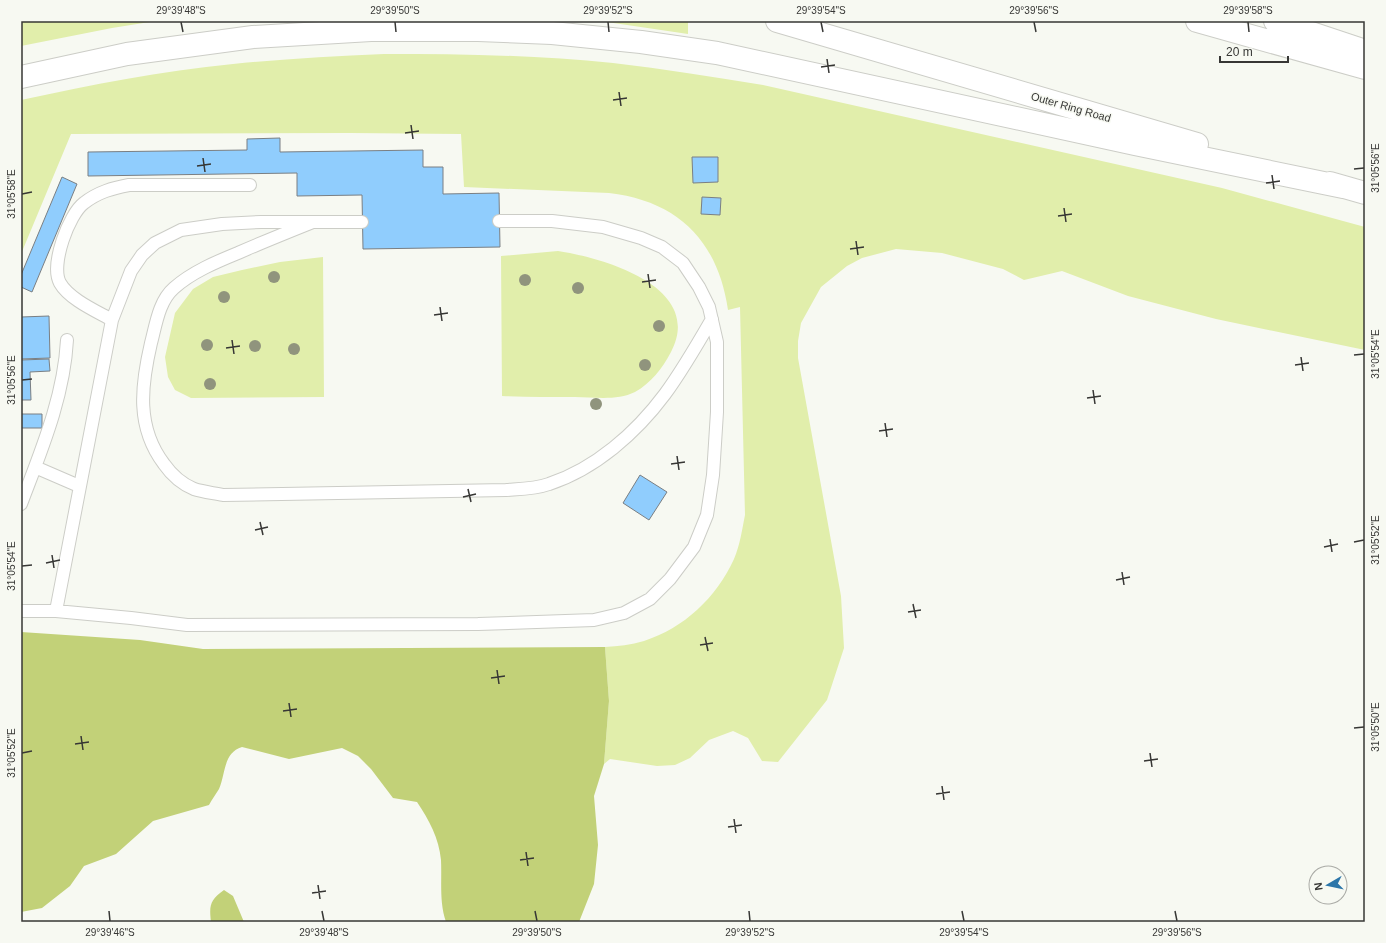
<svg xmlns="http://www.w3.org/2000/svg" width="1386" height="943" font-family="Arial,sans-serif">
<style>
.green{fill:#e1eeab}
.forest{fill:#c2d178}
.building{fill:#90cdfd;stroke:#7a7f83}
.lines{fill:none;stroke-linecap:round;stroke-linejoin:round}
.service-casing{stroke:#cccdc7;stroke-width:14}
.motorway-casing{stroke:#cccdc7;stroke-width:24}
.service{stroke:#fff;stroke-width:12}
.motorway{stroke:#fff;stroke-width:22}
.tree{fill:#90947d}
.ticks{fill:none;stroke:#373735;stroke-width:1.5}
.labels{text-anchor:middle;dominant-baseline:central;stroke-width:3;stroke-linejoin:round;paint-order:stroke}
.street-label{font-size:11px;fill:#373735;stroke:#f7f9f2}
.neatline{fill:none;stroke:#373735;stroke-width:1.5}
.ticks-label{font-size:10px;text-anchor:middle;fill:#373735}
</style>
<rect width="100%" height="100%" fill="#f7f9f2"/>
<!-- green -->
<path class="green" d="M21,21H156L112,28L21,46Z
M600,21H688V34Z
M384,54C460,54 537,55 613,63C664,69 713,77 763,85L1222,188L1365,227V350L1216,319L1128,296L1062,271L1024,280L1003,269L942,253L896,249L862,258L847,266L821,287L801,323L798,341V358L841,596L844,648L827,700L778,762L762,761L748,738L733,731L709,740L690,758L675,765L657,766L610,759L604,764L609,701L605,647C618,646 631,645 644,641C684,628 716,598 734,559C740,545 742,530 745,515L740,307L728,310C718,241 678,201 609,193L464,187L461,134L350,133L71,134L21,254V100C91,85 161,71 233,64C283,59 333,56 384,54Z
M558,251C604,258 705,287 671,352C662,369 651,383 635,392C617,401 594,397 575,397C550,397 526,397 502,396L501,256Z
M323,257L324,397L191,398L175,390L168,377L165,357L175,313L193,289L213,277L242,270L280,262Z"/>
<!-- forest -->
<path class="forest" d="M21,632L140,640L203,649L605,647L609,701L604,764L594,796L598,845L594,884L579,922H446C439,902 442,881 441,860C439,838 429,820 417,802L393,798L371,769L358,756L342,748L289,759L242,747C223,753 226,773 219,789C216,794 212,799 209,805L153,821L116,854L84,866L70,886L42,908L21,912Z
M224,890L233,896L244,922H211C209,905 210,900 224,890Z"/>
<!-- building -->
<path class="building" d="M280,138V152L423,150V167H443V194L499,193L500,247L363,249L362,195L297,196V173L88,176V152L247,150V139Z
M692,157H718V182L693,183Z
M62,177L77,184L32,292L21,287V275Z
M702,197L721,198L720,215L701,214Z
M49,316L50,358L21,359V317Z
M49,359L50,371L30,372L31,400H21V360Z
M21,414H42V428H21Z
M640,475L667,492L649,520L623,503Z"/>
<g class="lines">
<defs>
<path id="service" d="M313,222C288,232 263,242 238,253C216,262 192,272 174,288C159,301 156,324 151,343C141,386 136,427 164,464C171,474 182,484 194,489C203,492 214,493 223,495L506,490C520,489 535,489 549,484C595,469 636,433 665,394C682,371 697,345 712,319
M112,320C96,311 69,299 60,283C50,265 69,214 84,203C98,192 113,188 129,185H250
M35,467L79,486
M21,504C41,451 64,397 67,340
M21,611H56L131,618L187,625L478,624L594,620L624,613L650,599L670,579L694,547L707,515L713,475L717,412V342L709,307L699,287L683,263L662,247L641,238L603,227L552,221H499
M56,611L112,320L131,271L142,255L155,243L181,230L222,224L261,222H362"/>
<path id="motorway" d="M777,21L1197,144
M1197,21L1365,68
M1275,21L1365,51
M21,77L127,54L253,37L371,30H478L552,33L641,42L717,53L1135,144L1343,187
M1330,183L1365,193"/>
</defs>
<!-- service casing -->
<use href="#service" class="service-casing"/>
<!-- motorway casing -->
<use href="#motorway" class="motorway-casing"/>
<!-- service -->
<use href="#service" class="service"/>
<!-- motorway -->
<use href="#motorway" class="motorway"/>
</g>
<!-- trees -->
<g class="tree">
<circle cx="274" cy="277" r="6"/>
<circle cx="525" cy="280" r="6"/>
<circle cx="578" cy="288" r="6"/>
<circle cx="224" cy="297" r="6"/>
<circle cx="659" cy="326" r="6"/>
<circle cx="207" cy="345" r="6"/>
<circle cx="255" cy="346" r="6"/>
<circle cx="294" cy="349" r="6"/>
<circle cx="645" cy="365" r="6"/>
<circle cx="210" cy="384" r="6"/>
<circle cx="596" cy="404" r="6"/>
</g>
<!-- ticks -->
<path class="ticks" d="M181,22L183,32M395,22L396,32M608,22L609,32M821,22L823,32M1034,22L1036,32M1248,22L1249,32M827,59L829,73M821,67L835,65M619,92L621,106M613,100L627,98M411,125L413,139M405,133L419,131M203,158L205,172M197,166L211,164M1354,169L1364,168M1272,175L1274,189M1266,183L1280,181M22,194L32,192M1064,208L1066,222M1058,216L1072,214M856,241L858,255M850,249L864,247M648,274L650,288M642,282L656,280M440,307L442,321M434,315L448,313M232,340L234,354M226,348L240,346M1354,355L1364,354M1301,357L1303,371M1295,365L1309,363M22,380L32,379M1093,390L1095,404M1087,398L1101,396M885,423L887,437M879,431L893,429M677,456L679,470M671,464L685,462M468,489L471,502M463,497L476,494M260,522L263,535M255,530L268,527M1330,539L1332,552M1354,542L1364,540M1324,547L1338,544M52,555L54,568M46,563L60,560M22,566L32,565M1122,572L1124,585M1116,580L1130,577M913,604L916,618M908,612L921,610M705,637L708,651M700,645L713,643M497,670L499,684M491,678L505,676M289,703L291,717M283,711L297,709M1354,728L1364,727M81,736L83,750M75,744L89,742M22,753L32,751M1150,753L1152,767M1144,761L1158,759M942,786L944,800M936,794L950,792M734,819L736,833M728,827L742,825M526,852L528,866M520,860L534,858M318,885L320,899M312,893L326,891M109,911L110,921M322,911L324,921M535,911L537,921M749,911L750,921M962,911L964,921M1175,911L1177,921"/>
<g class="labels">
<!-- street labels -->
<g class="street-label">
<text transform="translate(1071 107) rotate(16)">Outer Ring Road</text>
</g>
</g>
<!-- border -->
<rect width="1386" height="943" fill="none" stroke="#f7f9f2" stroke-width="44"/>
<!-- north arrow -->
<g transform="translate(1328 885) rotate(261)"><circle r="19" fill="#f7f9f2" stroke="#aaaba6"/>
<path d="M0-3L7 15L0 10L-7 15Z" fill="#2c76a9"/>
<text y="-6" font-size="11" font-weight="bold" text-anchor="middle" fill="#373735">N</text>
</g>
<!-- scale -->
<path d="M1220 56v6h68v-6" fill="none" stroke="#373735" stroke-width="2"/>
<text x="1226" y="56" font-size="12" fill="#373735" stroke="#f7f9f2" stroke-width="3" paint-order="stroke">20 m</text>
<rect x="22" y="22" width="1342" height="899" class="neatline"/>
<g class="ticks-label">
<text x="181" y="14">29°39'48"S</text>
<text x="395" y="14">29°39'50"S</text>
<text x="608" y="14">29°39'52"S</text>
<text x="821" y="14">29°39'54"S</text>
<text x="1034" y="14">29°39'56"S</text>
<text x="1248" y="14">29°39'58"S</text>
<text transform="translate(1375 168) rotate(-90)" y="4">31°05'56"E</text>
<text transform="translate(11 194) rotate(-90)" y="4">31°05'58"E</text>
<text transform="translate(1375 354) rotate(-90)" y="4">31°05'54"E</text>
<text transform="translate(11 380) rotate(-90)" y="4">31°05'56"E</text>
<text transform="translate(1375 540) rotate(-90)" y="4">31°05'52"E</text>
<text transform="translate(11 566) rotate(-90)" y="4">31°05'54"E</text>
<text transform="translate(1375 727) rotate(-90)" y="4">31°05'50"E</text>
<text transform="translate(11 753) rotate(-90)" y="4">31°05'52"E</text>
<text x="110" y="936">29°39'46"S</text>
<text x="324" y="936">29°39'48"S</text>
<text x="537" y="936">29°39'50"S</text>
<text x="750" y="936">29°39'52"S</text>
<text x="964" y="936">29°39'54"S</text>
<text x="1177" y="936">29°39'56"S</text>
</g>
</svg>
